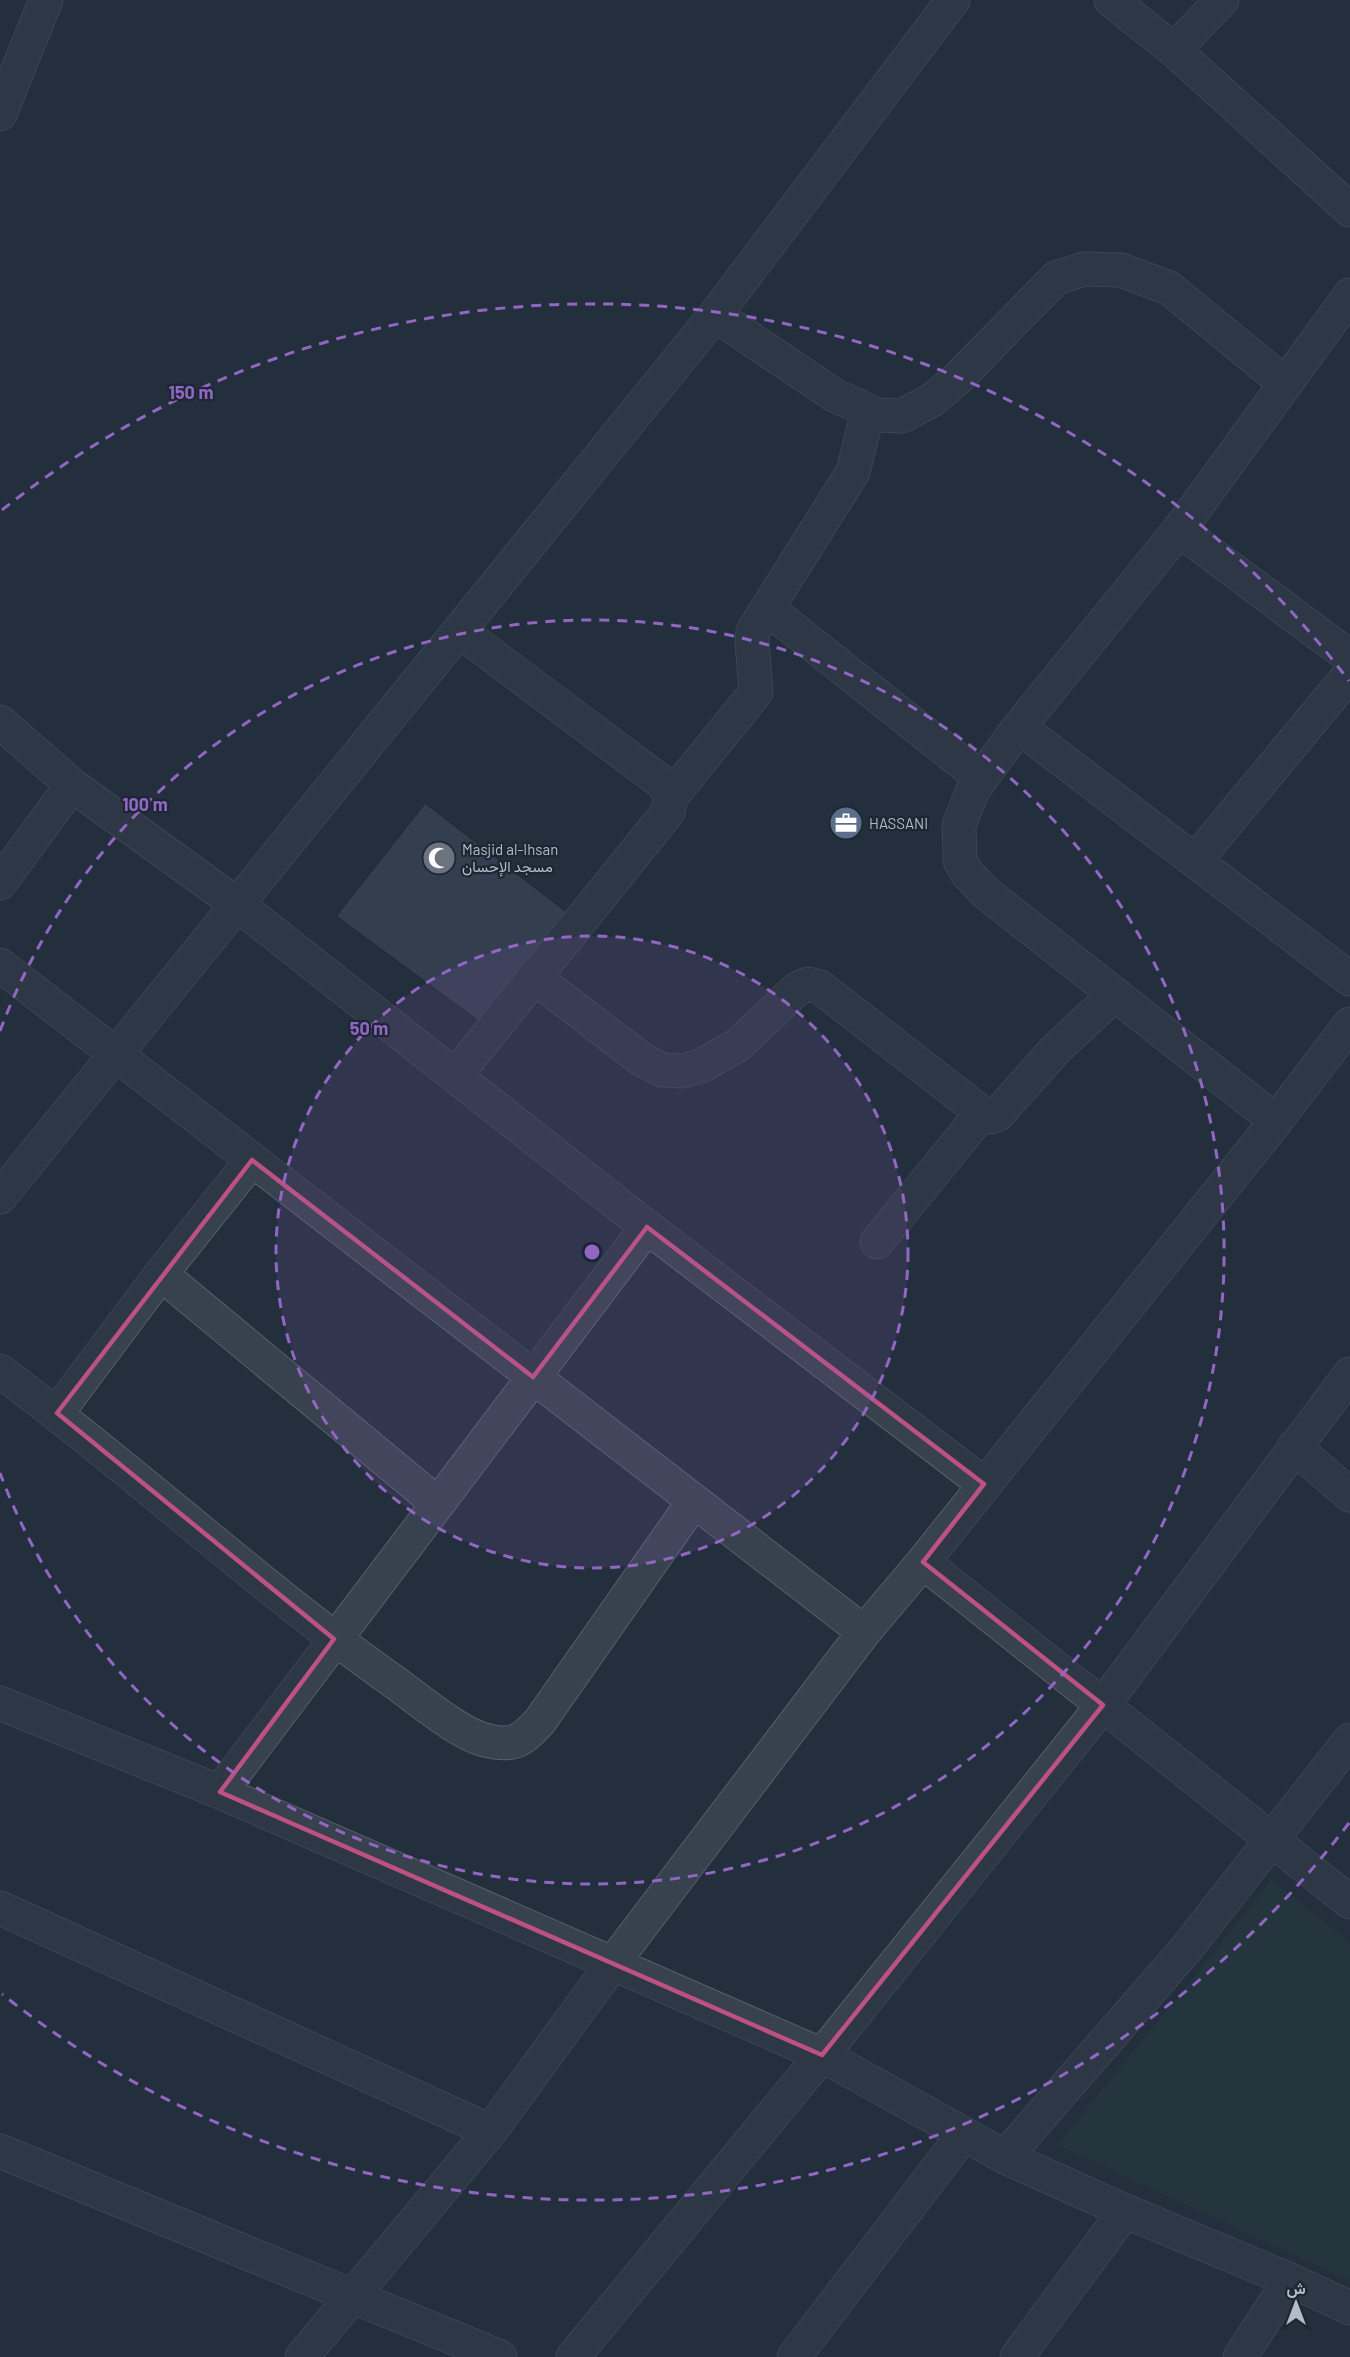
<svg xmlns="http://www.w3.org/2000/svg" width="1350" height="2357" font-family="Barlow,Vazirmatn,sans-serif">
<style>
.green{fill:#263c3f}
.building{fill:#455162;stroke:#1f2835;stroke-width:1.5}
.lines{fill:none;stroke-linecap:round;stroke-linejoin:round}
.minor-casing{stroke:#565f6c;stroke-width:35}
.minor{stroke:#38414e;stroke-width:33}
.marked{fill:none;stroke:#bd5182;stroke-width:4.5;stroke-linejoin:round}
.ring{fill:none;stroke:#9266c3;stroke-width:3;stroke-dasharray:10 8}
.labels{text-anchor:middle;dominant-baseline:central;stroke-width:4.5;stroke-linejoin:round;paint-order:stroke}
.poi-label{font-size:15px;fill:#b4bcc9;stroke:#1d2633;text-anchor:start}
.centre{fill:#9266c3;stroke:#1d2633;stroke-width:3}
.ring-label{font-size:18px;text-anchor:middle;font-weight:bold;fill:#9266c3;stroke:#1d2633;stroke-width:4.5;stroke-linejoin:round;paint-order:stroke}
</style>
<rect width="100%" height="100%" fill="#242f3e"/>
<!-- green -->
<path class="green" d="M1272,1880L1350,1943V2281L1058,2145Z"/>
<!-- building -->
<path class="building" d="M425,803L568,913L478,1021L336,916Z"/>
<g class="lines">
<defs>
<path id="minor" d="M1111,0L1174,50L1350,210
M1174,50L1222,0
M0,114L46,0
M715,315L834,395L877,415L902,416L932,400L957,379L1056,278L1084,269L1121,270L1169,288L1286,384
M1179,530L1350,657
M768,609L981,778
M0,722L72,785L238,905L647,1227L984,1484
M1019,727L1350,979
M671,797L756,692L752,641L753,631L853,472L868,411
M1195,861L1350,674
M0,883L72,785
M0,965L864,1632
M534,977L641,1059L662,1070L683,1071L701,1066L738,1045L797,989L808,984L820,987L982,1113L990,1117L998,1114L1055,1050L1115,994
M455,1076L668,812L671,797L664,784L460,631
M1276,1121L986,893L967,873L960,860L959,825L973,790L1019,727L1179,530L1350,295
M0,1197L715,315L953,0
M877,1242L982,1113
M161,1274L437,1503
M0,1371C134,1470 257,1585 393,1681C418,1699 461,1736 489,1741C516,1747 523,1739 540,1721L694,1501
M57,1413L161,1274L252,1160
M1294,1447L1350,1495
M923,1562L1350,1902
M0,1703L220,1792L822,2055L1005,2157L1125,2211L1290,2280L1350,2308
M220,1792L647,1227
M0,1908L490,2131
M0,2151L500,2357
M1005,2157L1186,1949L1350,1740
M302,2357L492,2129L613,1963L864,1632L923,1562L1276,1121L1350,1024
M573,2357L822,2055L1103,1705L1350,1374
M794,2357L964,2134
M1017,2357L1125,2211
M1240,2357L1290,2280"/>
</defs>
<!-- minor casing -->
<use href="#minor" class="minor-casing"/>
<!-- minor -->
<use href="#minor" class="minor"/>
</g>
<!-- marked area -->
<path d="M0 0H1350V2357H0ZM252,1160L533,1377L647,1227L984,1484L923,1562L1103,1705L822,2055L220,1792L334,1639L57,1413Z" fill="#242f3e" fill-opacity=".55" fill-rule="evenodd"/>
<path class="marked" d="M252,1160L533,1377L647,1227L984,1484L923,1562L1103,1705L822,2055L220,1792L334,1639L57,1413Z"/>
<!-- distance rings -->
<circle cx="592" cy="1252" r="316" fill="#9266c3" fill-opacity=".12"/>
<g class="ring">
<circle cx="592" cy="1252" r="316"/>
<path d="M0 1031A632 632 0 1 1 0 1473"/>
<path d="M1349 1823A948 948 0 0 1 2 1994M2 510A948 948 0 0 1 1349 681"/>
</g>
<!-- icons -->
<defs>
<symbol id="office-disc" viewBox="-11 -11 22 22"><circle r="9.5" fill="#5c6f8a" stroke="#1d2633"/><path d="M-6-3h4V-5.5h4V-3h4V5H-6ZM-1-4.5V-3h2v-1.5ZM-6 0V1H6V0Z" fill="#fff"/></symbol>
<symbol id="mosque-disc" viewBox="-11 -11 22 22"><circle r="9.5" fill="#6b7280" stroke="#1d2633"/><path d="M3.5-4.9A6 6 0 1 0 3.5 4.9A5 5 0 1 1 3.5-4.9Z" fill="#fff"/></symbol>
</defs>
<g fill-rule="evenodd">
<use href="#office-disc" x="827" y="804" width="38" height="38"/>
<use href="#mosque-disc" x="420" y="839" width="38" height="38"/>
</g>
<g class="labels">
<!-- poi labels -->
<g class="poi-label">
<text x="869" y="823">HASSANI</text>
<text x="462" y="849">Masjid al-Ihsan<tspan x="462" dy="17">مسجد الإحسان</tspan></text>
</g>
</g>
<circle cx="592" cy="1252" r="9" class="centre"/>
<g class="ring-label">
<text x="191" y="399">150 m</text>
<text x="145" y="811">100 m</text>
<text x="369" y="1035">50 m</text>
</g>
<!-- north arrow -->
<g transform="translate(1296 2303)" stroke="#1d2633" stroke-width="4.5" paint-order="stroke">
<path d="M0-4.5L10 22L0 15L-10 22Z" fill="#b4bcc9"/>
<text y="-9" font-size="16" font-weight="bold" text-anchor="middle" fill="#b4bcc9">ش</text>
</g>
</svg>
